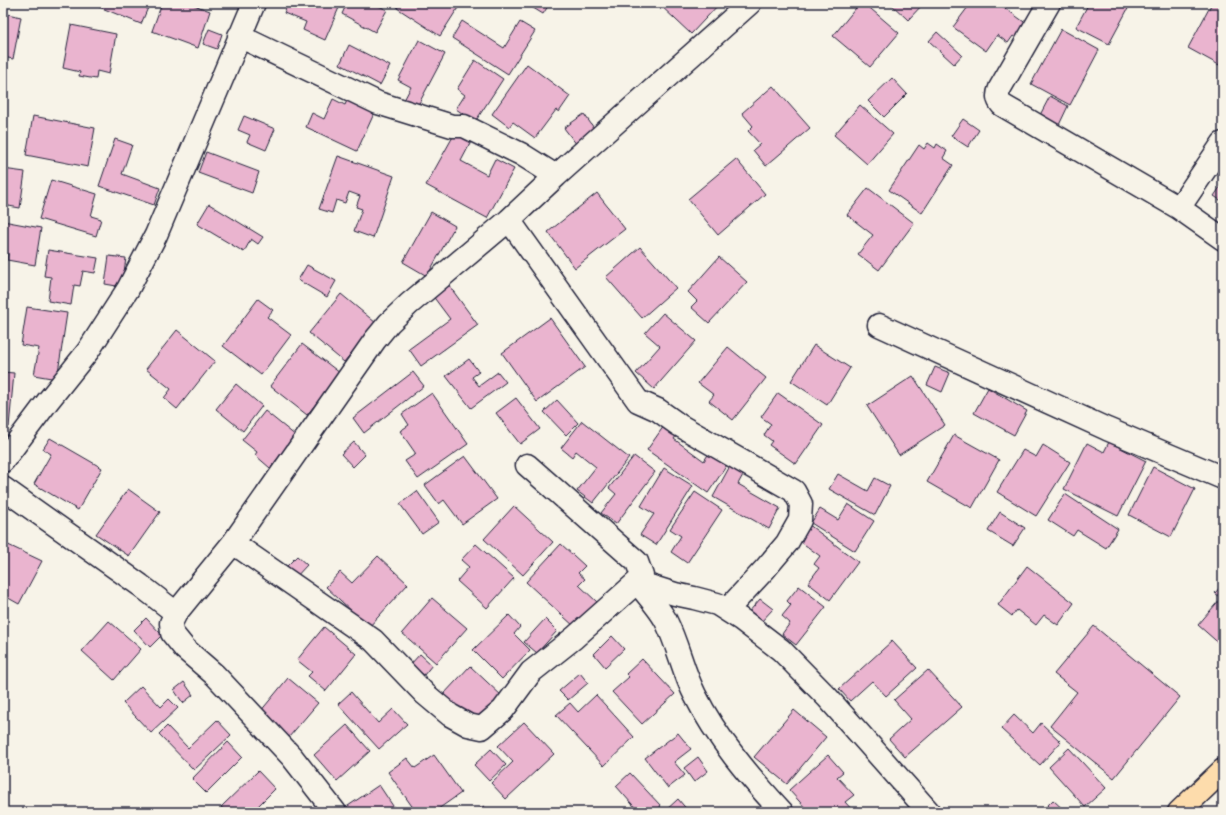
<svg xmlns="http://www.w3.org/2000/svg" width="1226" height="815" font-family="Dekko,sans-serif">
<style>
.building{fill:#eab4cf;stroke:#22223b}
.lines{fill:none;stroke-linecap:round;stroke-linejoin:round}
.minor-casing{stroke:#22223b;stroke-width:25}
.primary-casing{stroke:#22223b;stroke-width:25}
.minor{stroke:#f7f3e8;stroke-width:22}
.primary{stroke:#fddcac;stroke-width:22}
</style>
<rect width="100%" height="100%" fill="#f7f3e8"/>
<filter id="ink" filterUnits="userSpaceOnUse"><feTurbulence type="fractalNoise" baseFrequency=".025" numOctaves="2"/><feDisplacementMap in="SourceGraphic" scale="8" xChannelSelector="R" yChannelSelector="G"/><feConvolveMatrix kernelMatrix="1 2 1 2 8 2 1 2 1" color-interpolation-filters="sRGB"/></filter>
<g filter="url(#ink)">
<!-- building -->
<path class="building" d="M99,3H150L141,24L97,6Z
M162,3H195L194,5L210,11L198,48L152,31Z
M288,3H341L325,40L303,30L306,22L284,13Z
M347,3H373L387,10L375,32L342,14Z
M401,3H461L440,36L397,8Z
M532,3H550L543,14L530,6Z
M662,3H720L691,34L660,5Z
M860,3H864L899,33L870,67L833,36Z
M890,3H924L908,20Z
M971,3H998L1031,27L1021,41L1013,36L1008,43L997,35L986,51L953,27Z
M1089,3H1131L1109,44L1076,27Z
M1212,3H1223V56L1219,65L1188,48Z
M3,13L21,17L13,59L3,57Z
M462,21L504,48L520,22L535,31L508,74L452,38Z
M71,25L116,34L109,74L97,71L96,79L79,76L80,72L63,68Z
M209,29L222,34L217,49L203,44Z
M1061,29L1099,50L1070,105L1031,84Z
M937,32L962,55L954,64L929,41Z
M419,40L445,54L416,109L403,102L411,87L398,80Z
M349,45L390,66L380,85L340,64Z
M475,60L503,79L475,122L456,109L465,95L457,89Z
M527,64L570,96L559,112L556,110L535,138L513,122L509,127L492,114Z
M892,78L907,94L884,117L868,101Z
M773,86L810,128L766,166L753,150L760,144L748,131L753,126L742,113Z
M350,94L377,107L357,151L306,127L312,113L324,119L333,99L345,105Z
M1050,96L1068,106L1059,125L1040,115Z
M860,105L893,134L867,164L834,135Z
M584,114L596,131L577,145L564,128Z
M33,116L95,128L88,167L26,155Z
M244,116L275,129L266,150L247,142L250,135L238,130Z
M963,119L979,130L968,147L951,136Z
M455,133L471,142L461,161L487,175L495,159L514,169L487,218L426,185Z
M115,139L132,145L122,174L160,188L154,205L99,186Z
M928,143L935,148L937,144L947,151L943,158L953,165L922,213L889,190L919,145L924,149Z
M206,152L259,172L252,193L198,173Z
M338,156L394,176L373,238L354,231L362,209L356,207L360,196L349,192L345,203L336,200L332,213L319,209Z
M736,159L765,194L718,235L688,199Z
M3,169L25,172L20,208L3,205Z
M51,180L97,194L91,216L101,219L96,236L39,219Z
M1223,183V202L1214,196Z
M868,188L914,223L879,270L858,254L873,235L847,215Z
M597,193L625,229L575,268L548,232Z
M209,204L263,237L258,244L251,239L244,252L197,224Z
M431,212L455,226L427,276L403,262Z
M3,221L41,228L35,265L7,260L8,254L3,253Z
M640,247L676,288L642,318L606,277Z
M48,250L98,258L95,273L83,271L80,286L74,285L71,305L48,301L51,277L44,276Z
M109,256L126,258L122,287L105,284Z
M719,257L747,282L709,323L691,307L697,301L688,292Z
M307,265L336,281L327,297L298,280Z
M445,280L478,325L421,366L409,349L450,319L429,291Z
M341,294L376,323L344,362L309,333Z
M258,299L273,310L267,317L291,335L261,375L223,346Z
M27,307L67,313L57,379L34,375L39,348L21,345Z
M663,313L696,341L654,389L636,373L660,346L645,333Z
M550,318L585,367L537,402L502,353Z
M177,330L215,361L177,409L164,398L171,389L146,369Z
M302,344L340,373L307,415L270,386Z
M814,345L850,368L827,405L791,381Z
M728,347L766,378L733,420L709,401L714,395L698,383Z
M469,359L479,372L472,377L479,386L498,372L506,382L471,408L446,376Z
M935,367L950,373L942,392L927,385Z
M3,372L14,373L9,427H3Z
M413,372L424,386L364,433L353,418Z
M913,376L945,425L899,455L867,406Z
M236,384L262,406L243,431L216,409Z
M988,388L1027,411L1014,435L974,413Z
M432,393L468,444L418,479L405,461L416,454L400,431L409,425L402,414Z
M778,393L823,425L796,464L769,445L772,441L764,435L771,424L761,417Z
M516,398L540,429L520,444L496,413Z
M557,400L578,423L566,435L544,412Z
M265,411L296,436L270,468L255,455L257,452L242,440Z
M582,421L629,458L593,503L577,491L596,467L576,451L572,457L561,448Z
M666,423L679,432L674,439L704,461L711,450L729,462L708,493L647,450Z
M954,435L999,460L972,508L927,482Z
M50,438L102,468L78,510L34,484L51,454L43,449Z
M354,442L365,455L353,467L341,454Z
M1109,442L1146,461L1118,516L1064,489L1087,443L1104,452Z
M1043,445L1070,462L1036,516L997,492L1023,450L1036,457Z
M465,456L497,499L462,524L444,500L439,504L425,485Z
M634,456L655,472L616,524L601,513L616,494L609,488Z
M730,466L744,473L738,484L780,508L769,529L713,497Z
M1153,467L1195,489L1171,537L1129,515Z
M664,468L693,486L656,545L640,535L654,514L641,506Z
M838,474L868,491L875,478L890,486L875,515L829,489Z
M128,489L160,512L129,556L96,534Z
M417,491L439,522L422,534L400,504Z
M695,492L722,510L687,563L671,552L681,536L670,529Z
M1065,494L1118,529L1106,548L1077,530L1073,536L1048,520Z
M848,504L874,521L855,551L811,523L820,509L838,520Z
M514,506L553,542L523,575L484,539Z
M1000,512L1025,528L1013,546L988,531Z
M808,524L858,562L830,600L808,583L819,568L814,564L820,556L797,539Z
M4,543L42,561L19,604L3,595Z
M476,544L514,578L487,608L457,581L469,567L461,560Z
M561,544L585,566L578,573L585,579L579,585L597,602L575,627L526,582Z
M297,556L307,565L294,579L284,569Z
M378,556L408,584L369,627L326,587L340,572L352,583Z
M1027,566L1074,603L1058,625L1044,615L1036,625L1017,610L1012,616L998,605Z
M1223,584V647L1198,625L1221,598L1215,593Z
M799,586L826,607L796,645L782,634L790,623L782,616L791,605L787,601Z
M432,598L467,628L436,663L402,633Z
M760,599L773,609L760,623L748,613Z
M509,615L520,627L514,634L530,650L502,679L473,650Z
M146,618L162,635L150,647L134,630Z
M545,619L557,631L537,653L524,642Z
M109,621L141,649L114,680L82,651Z
M1094,626L1180,697L1114,778L1050,726L1077,692L1054,674Z
M324,627L356,654L326,691L308,676L312,672L297,660Z
M612,636L624,649L605,667L594,654Z
M892,641L917,668L886,696L872,681L850,701L839,689Z
M420,654L432,665L424,675L410,665Z
M642,659L675,694L642,724L612,692L629,677L626,674Z
M470,666L503,697L476,726L443,695Z
M928,670L962,707L905,757L889,739L911,719L894,700Z
M580,673L588,683L568,700L559,691Z
M288,678L318,703L289,737L260,712Z
M184,682L193,695L183,703L174,690Z
M141,686L161,707L169,699L178,708L151,733L123,703Z
M351,692L378,723L393,709L407,724L379,749L338,704Z
M596,695L634,737L604,766L556,715L570,703L578,712Z
M794,710L826,737L787,784L754,757Z
M1014,715L1033,733L1041,723L1061,742L1040,765L1001,729Z
M217,720L231,735L194,770L159,734L167,726L188,748Z
M524,722L554,754L506,799L491,783L513,762L498,746Z
M347,725L370,751L337,781L314,755Z
M678,733L691,749L674,762L685,775L668,788L645,758Z
M228,742L242,757L206,793L192,779Z
M1069,748L1106,788L1085,807L1049,767Z
M491,749L506,765L489,781L474,765Z
M434,755L461,793L434,812H416L388,772L407,758L415,768Z
M828,755L843,772L837,777L854,795L845,802L854,812H809L789,790Z
M698,757L708,771L694,782L684,768Z
M258,771L275,789L252,812H227L221,807Z
M630,773L661,806L654,812H639L616,786Z
M379,785L397,812H343L342,810Z
M678,799L689,812H664Z
M1053,800L1066,812H1041Z
M484,806L488,812H474Z"/>
<g class="lines">
<defs>
<path id="minor" d="M1049,3L1000,88C997,95 997,99 1002,105L1179,208L1223,239
M239,36L378,103L452,126H464L521,154L556,176
M1179,208L1223,143
M509,220L638,401L658,410L679,425L794,491L801,504L800,520L787,543L765,569L727,610
M879,325L1107,429L1223,478
M3,461L48,401L88,351L128,289L156,235L254,3
M3,488L140,585L176,613L171,623L172,633L185,649L215,675L292,757L335,812
M233,543L373,640L425,694L450,715L468,725L482,728L503,710L531,672L574,638L637,582L642,576L637,562L527,465
M637,582L675,594L694,598L717,604L742,620L781,650L827,697L929,812
M637,582C646,594 660,609 666,621C678,645 683,672 695,695C717,739 749,776 782,812
M176,613L233,543L375,340L389,323L409,304L509,220L556,176L750,3"/>
<path id="primary" d="M1179,812L1223,770"/>
</defs>
<!-- minor casing -->
<use href="#minor" class="minor-casing"/>
<!-- primary casing -->
<use href="#primary" class="primary-casing"/>
<!-- minor -->
<use href="#minor" class="minor"/>
<!-- primary -->
<use href="#primary" class="primary"/>
</g>
</g>
<!-- margin -->
<rect width="1226" height="815" fill="none" stroke="#f7f3e8" stroke-width="16"/>
<rect x="8" y="8" width="1210" height="799" fill="none" stroke="#22223b" stroke-width="1.5" filter="url(#ink)"/>
</svg>
